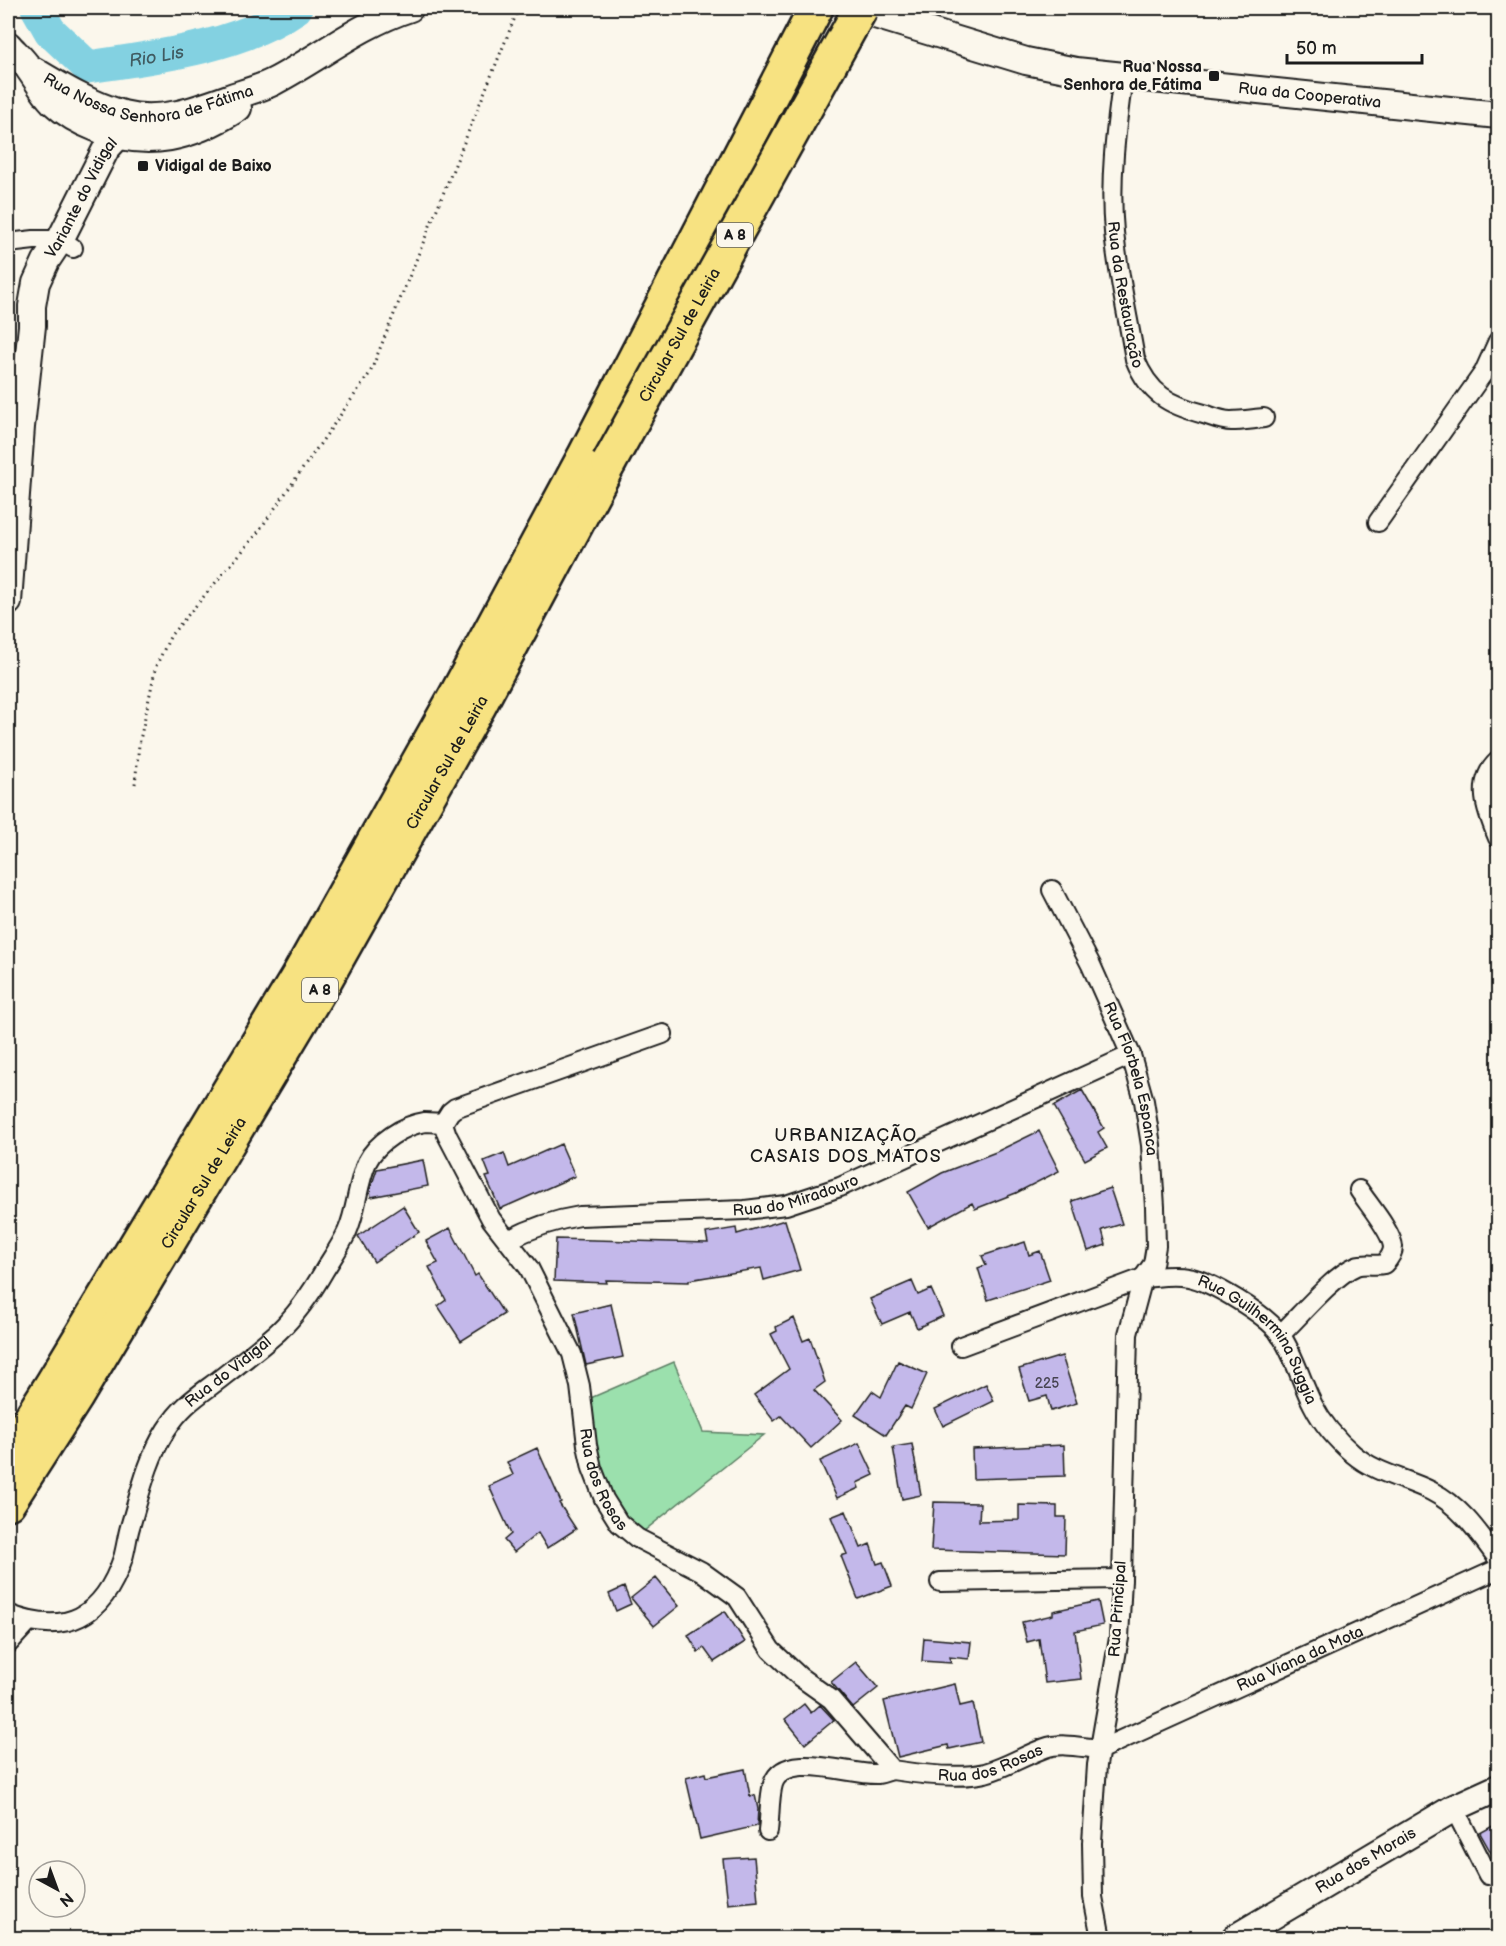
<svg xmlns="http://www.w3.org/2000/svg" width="1506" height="1946" font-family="'Balsamiq Sans',sans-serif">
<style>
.green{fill:#9be0ad;stroke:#5c7e64;stroke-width:1.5}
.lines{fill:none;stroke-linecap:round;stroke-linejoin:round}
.river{stroke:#83d1e1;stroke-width:33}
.building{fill:#c3b8ea;stroke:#1c1c1c;stroke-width:1.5}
.street-casing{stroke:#1c1c1c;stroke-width:22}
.secondary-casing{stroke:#1c1c1c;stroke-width:30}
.highway-casing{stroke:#1c1c1c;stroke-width:38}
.path{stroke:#1c1c1c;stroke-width:3;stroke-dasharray:1.5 4.5;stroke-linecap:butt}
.street{stroke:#fbf7ec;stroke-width:18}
.secondary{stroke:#fbf7ec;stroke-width:26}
.highway{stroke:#f7e281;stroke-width:33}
.highway-bridge-casing{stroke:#1c1c1c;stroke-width:38;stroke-linecap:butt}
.highway-bridge{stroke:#f7e281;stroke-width:33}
.poi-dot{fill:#1c1c1c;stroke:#fbf7ec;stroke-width:2}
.labels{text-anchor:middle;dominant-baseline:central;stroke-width:5;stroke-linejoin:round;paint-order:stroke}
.number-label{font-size:14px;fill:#464350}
.shield{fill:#fbf7ec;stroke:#5f5e5a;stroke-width:1.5}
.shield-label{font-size:15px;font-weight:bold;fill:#1c1c1c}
.poi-label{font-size:16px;font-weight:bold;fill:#1c1c1c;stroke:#fbf7ec;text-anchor:end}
.street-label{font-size:16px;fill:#1c1c1c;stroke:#fbf7ec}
.water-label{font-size:18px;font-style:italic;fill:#405b61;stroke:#fbf7ec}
.neighbourhood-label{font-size:18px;letter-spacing:1.5px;fill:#1c1c1c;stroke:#fbf7ec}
</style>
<rect width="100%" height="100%" fill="#fbf7ec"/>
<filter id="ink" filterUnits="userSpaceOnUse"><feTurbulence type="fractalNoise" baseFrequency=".0167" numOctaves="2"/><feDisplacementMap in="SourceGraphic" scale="12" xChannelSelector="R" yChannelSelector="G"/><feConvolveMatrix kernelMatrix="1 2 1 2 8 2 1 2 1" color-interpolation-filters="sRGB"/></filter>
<g filter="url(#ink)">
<!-- green -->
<path class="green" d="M674,1362L703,1432L764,1435L639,1535L607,1498L586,1400Z"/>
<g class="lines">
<!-- river -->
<path class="river" id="s1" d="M37,8L50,31L88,67C155,57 240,47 296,8"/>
</g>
<!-- building -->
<path class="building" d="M1082,1090L1104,1128L1098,1132L1107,1148L1085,1160L1054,1106Z
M1039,1131L1059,1171L1016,1193L975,1209L972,1203L928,1227L908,1192L942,1173L996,1152Z
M561,1144L575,1176L500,1209L486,1177L490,1176L484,1161L504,1153L509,1167Z
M423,1160L428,1186L371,1197L370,1190L377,1169Z
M1110,1188L1122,1224L1102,1230L1106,1245L1088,1251L1072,1201Z
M403,1206L419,1232L374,1262L358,1236Z
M785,1220L800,1270L764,1280L761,1268L689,1280V1282L606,1280L607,1283L554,1281L556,1239L708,1243L706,1233L736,1228L737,1234Z
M450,1228L475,1276L478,1274L504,1314L461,1341L438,1306L446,1300L429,1267L438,1263L426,1241Z
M1025,1242L1029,1255L1040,1251L1050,1280L988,1300L978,1268L986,1265L982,1256Z
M912,1281L918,1295L931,1289L943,1316L917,1328L910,1312L882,1324L870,1299Z
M611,1304L623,1357L586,1365L574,1313Z
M794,1318L803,1341L810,1338L825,1382L814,1390L842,1420L811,1448L781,1416L774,1421L754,1395L789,1369L771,1334L777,1331L776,1327Z
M1062,1356L1077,1403L1051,1411L1047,1396L1029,1401L1019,1369Z
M898,1361L927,1374L911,1409L905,1406L886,1435L855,1415L872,1391L881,1397Z
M986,1384L994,1401L943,1426L935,1409Z
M859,1443L874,1475L857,1483L859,1488L837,1498L820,1461Z
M912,1444L921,1495L902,1499L893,1447Z
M1064,1445L1065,1476L973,1479L972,1449Z
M537,1448L561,1502L559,1503L576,1529L547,1548L538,1533L514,1552L504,1540L511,1534L489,1486L513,1475L507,1462Z
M934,1502L980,1503L979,1521L1019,1520V1505L1057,1506V1517H1066L1065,1554L931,1550Z
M846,1511L861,1548L870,1544L877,1564L883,1562L892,1586L858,1599L841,1556L847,1554L831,1517Z
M656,1578L679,1606L654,1626L631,1598Z
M624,1587L631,1604L616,1611L609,1594Z
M1098,1601L1103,1625L1075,1631L1081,1679L1045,1683L1039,1639L1027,1642L1022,1622L1053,1615V1611Z
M725,1611L745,1642L714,1662L704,1648L698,1652L688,1635Z
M924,1638L971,1642L969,1659L949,1657L951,1663L922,1661Z
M856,1662L878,1688L853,1708L831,1682Z
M955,1684L960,1706L973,1703L981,1742L949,1749L948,1745L898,1757L884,1701Z
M804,1704L811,1713L820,1705L834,1720L805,1744L785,1719Z
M745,1769L750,1796L755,1795L758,1809L757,1826L700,1839L686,1778L705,1773L706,1777Z
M1498,1823V1865L1480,1833Z
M754,1857L758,1901L728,1904L723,1859Z"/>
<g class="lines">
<defs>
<g id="street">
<path id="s2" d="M1123,77C1116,128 1109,181 1114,232C1118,275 1128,317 1135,359C1149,394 1169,405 1204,414C1213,417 1222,421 1231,421C1242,421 1253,419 1264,418"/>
<path d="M8,243L34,240H60L73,248"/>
<path d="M1378,522L1484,372L1498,341"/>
<path d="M1498,761C1474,783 1488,814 1498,838"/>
<path id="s3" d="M1052,890L1091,965L1131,1055L1144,1101L1151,1145L1155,1207L1156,1246L1153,1264L1143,1278L1128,1334L1122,1579L1119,1638L1097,1765L1092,1843L1093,1897L1101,1938"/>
<path id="s4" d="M663,1034L455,1108L450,1112L443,1123L447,1135L491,1219L529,1268L572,1354L580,1386L587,1445L592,1468L604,1499L619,1523L637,1538L701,1571L737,1597L771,1650L800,1677L831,1699L892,1770C918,1774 960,1779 985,1773C1007,1767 1025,1755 1045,1748C1062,1742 1084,1748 1101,1749L1498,1569"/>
<path id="s5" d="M508,1240C531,1228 554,1220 580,1216L745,1210L786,1205L840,1187L1131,1055"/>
<path d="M1280,1335C1299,1317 1334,1275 1356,1266C1365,1263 1375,1266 1384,1264C1389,1259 1393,1254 1393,1247C1392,1232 1368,1204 1359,1190"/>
<path id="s6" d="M961,1346L1143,1278C1158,1277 1173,1274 1188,1277C1211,1281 1267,1315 1280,1334C1295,1356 1301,1382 1313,1405C1322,1423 1338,1441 1353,1454C1377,1474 1405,1478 1431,1491C1461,1506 1479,1533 1498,1559"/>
<path d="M940,1582L1122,1579"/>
<path id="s7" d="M8,1614C66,1637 103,1617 123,1558C126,1548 127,1537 130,1527C140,1494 147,1460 166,1430C184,1402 200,1395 225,1375C243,1361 261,1347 278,1332C296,1315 312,1292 324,1271C332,1258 341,1245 347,1232C357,1210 357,1184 367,1162C377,1142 404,1125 425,1122C431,1122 438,1123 443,1123"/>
<path d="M8,1644L29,1621"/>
<path d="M1454,1808L1488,1875"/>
<path d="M768,1831C770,1816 769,1798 773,1784C784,1749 853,1776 878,1774C883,1773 888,1771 892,1770"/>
</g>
<g id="secondary">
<path id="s8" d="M852,8L1026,61L1076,71L1498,115"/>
<path d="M8,45C15,53 24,60 29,69C37,80 43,92 53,102C66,114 80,122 96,128C148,150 192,137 238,108"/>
<path id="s9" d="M28,67C58,85 88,104 123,114C161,124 198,109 234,96C247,92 261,88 273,82C319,58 360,24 410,8"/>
<path id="s10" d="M8,602L21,427L32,326V306L36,283L46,261L60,240L106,149L118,136"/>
<path id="s11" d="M1235,1938L1454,1808L1498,1788"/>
</g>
<g id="highway">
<path d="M8,1454L52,1384L297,978L456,695L585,455L816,8"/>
<path id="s12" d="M8,1503L76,1397L324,982L479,706L609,463"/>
</g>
</defs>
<!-- street casing -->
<use href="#street" class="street-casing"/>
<!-- secondary casing -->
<use href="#secondary" class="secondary-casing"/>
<!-- highway casing -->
<use href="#highway" class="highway-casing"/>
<!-- path -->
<path class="path" d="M135,784L139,745L156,666L171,635L256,535L370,373L516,15L517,8"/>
<!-- street -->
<use href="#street" class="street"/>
<!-- secondary -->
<use href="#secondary" class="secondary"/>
<!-- highway -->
<use href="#highway" class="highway"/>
<defs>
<g id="highway-bridge">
<path id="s13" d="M609,463L861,8"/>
</g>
</defs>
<!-- highway-bridge casing -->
<use href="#highway-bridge" class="highway-bridge-casing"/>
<!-- highway-bridge -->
<use href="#highway-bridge" class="highway-bridge"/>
</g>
</g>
<!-- markers -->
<g class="poi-dot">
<rect x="1208" y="70" width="12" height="12" rx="3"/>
<rect x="137" y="160" width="12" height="12" rx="3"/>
</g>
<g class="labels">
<!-- number labels -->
<g class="number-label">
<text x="1047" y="1383">225</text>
</g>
<!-- shield labels -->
<g class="shield">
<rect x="717" y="223" width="36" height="24" rx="4.5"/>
<rect x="302" y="978" width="36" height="24" rx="4.5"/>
</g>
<g class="shield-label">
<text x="735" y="235">A 8</text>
<text x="320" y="990">A 8</text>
</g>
<!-- poi labels -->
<g class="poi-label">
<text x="1202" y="67">Rua Nossa<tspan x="1202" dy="18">Senhora de Fátima</tspan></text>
<text x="155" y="166" text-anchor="start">Vidigal de Baixo</text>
</g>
<!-- street labels -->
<g class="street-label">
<text stroke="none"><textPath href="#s9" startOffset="130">Rua Nossa Senhora de Fátima</textPath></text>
<text stroke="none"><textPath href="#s8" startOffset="468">Rua da Cooperativa</textPath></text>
<text stroke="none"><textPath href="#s10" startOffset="417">Variante do Vidigal</textPath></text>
<text stroke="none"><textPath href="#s2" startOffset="219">Rua da Restauração</textPath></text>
<text stroke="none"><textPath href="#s13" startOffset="146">Circular Sul de Leiria</textPath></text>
<text stroke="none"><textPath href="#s12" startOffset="861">Circular Sul de Leiria</textPath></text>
<text stroke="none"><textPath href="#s3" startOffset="206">Rua Florbela Espanca</textPath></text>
<text stroke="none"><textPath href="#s12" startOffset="375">Circular Sul de Leiria</textPath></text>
<text stroke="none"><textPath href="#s5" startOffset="294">Rua do Miradouro</textPath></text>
<text stroke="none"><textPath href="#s6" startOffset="338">Rua Guilhermina Suggia</textPath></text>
<text stroke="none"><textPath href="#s7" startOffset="370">Rua do Vidigal</textPath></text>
<text stroke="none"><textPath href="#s4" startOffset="636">Rua dos Rosas</textPath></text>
<text transform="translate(1118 1609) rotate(-86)">Rua Principal</text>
<text stroke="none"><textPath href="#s4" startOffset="1491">Rua Viana da Mota</textPath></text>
<text stroke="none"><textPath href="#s4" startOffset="1158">Rua dos Rosas</textPath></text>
<text stroke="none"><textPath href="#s11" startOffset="152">Rua dos Morais</textPath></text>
</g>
<!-- water labels -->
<g class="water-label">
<text stroke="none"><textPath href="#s1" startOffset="148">Rio Lis</textPath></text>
</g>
<!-- neighbourhood labels -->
<g class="neighbourhood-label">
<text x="846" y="1135">URBANIZAÇÃO<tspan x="846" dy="21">CASAIS DOS MATOS</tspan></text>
</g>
</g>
<!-- margin -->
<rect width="1506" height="1946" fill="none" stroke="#fbf7ec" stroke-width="30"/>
<rect x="15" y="15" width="1476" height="1916" fill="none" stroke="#1c1c1c" stroke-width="2" filter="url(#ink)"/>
<!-- north arrow -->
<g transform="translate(57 1889) rotate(139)"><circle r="28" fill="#fbf7ec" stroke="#a29f99" stroke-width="1.5"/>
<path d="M0-4.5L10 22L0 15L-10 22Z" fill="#1c1c1c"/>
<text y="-9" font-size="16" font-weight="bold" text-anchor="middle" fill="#1c1c1c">N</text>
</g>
<!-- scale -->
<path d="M1287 54v9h135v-9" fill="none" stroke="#1c1c1c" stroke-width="3"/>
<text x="1296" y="54" font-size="18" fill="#1c1c1c" stroke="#fbf7ec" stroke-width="4.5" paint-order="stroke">50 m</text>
</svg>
